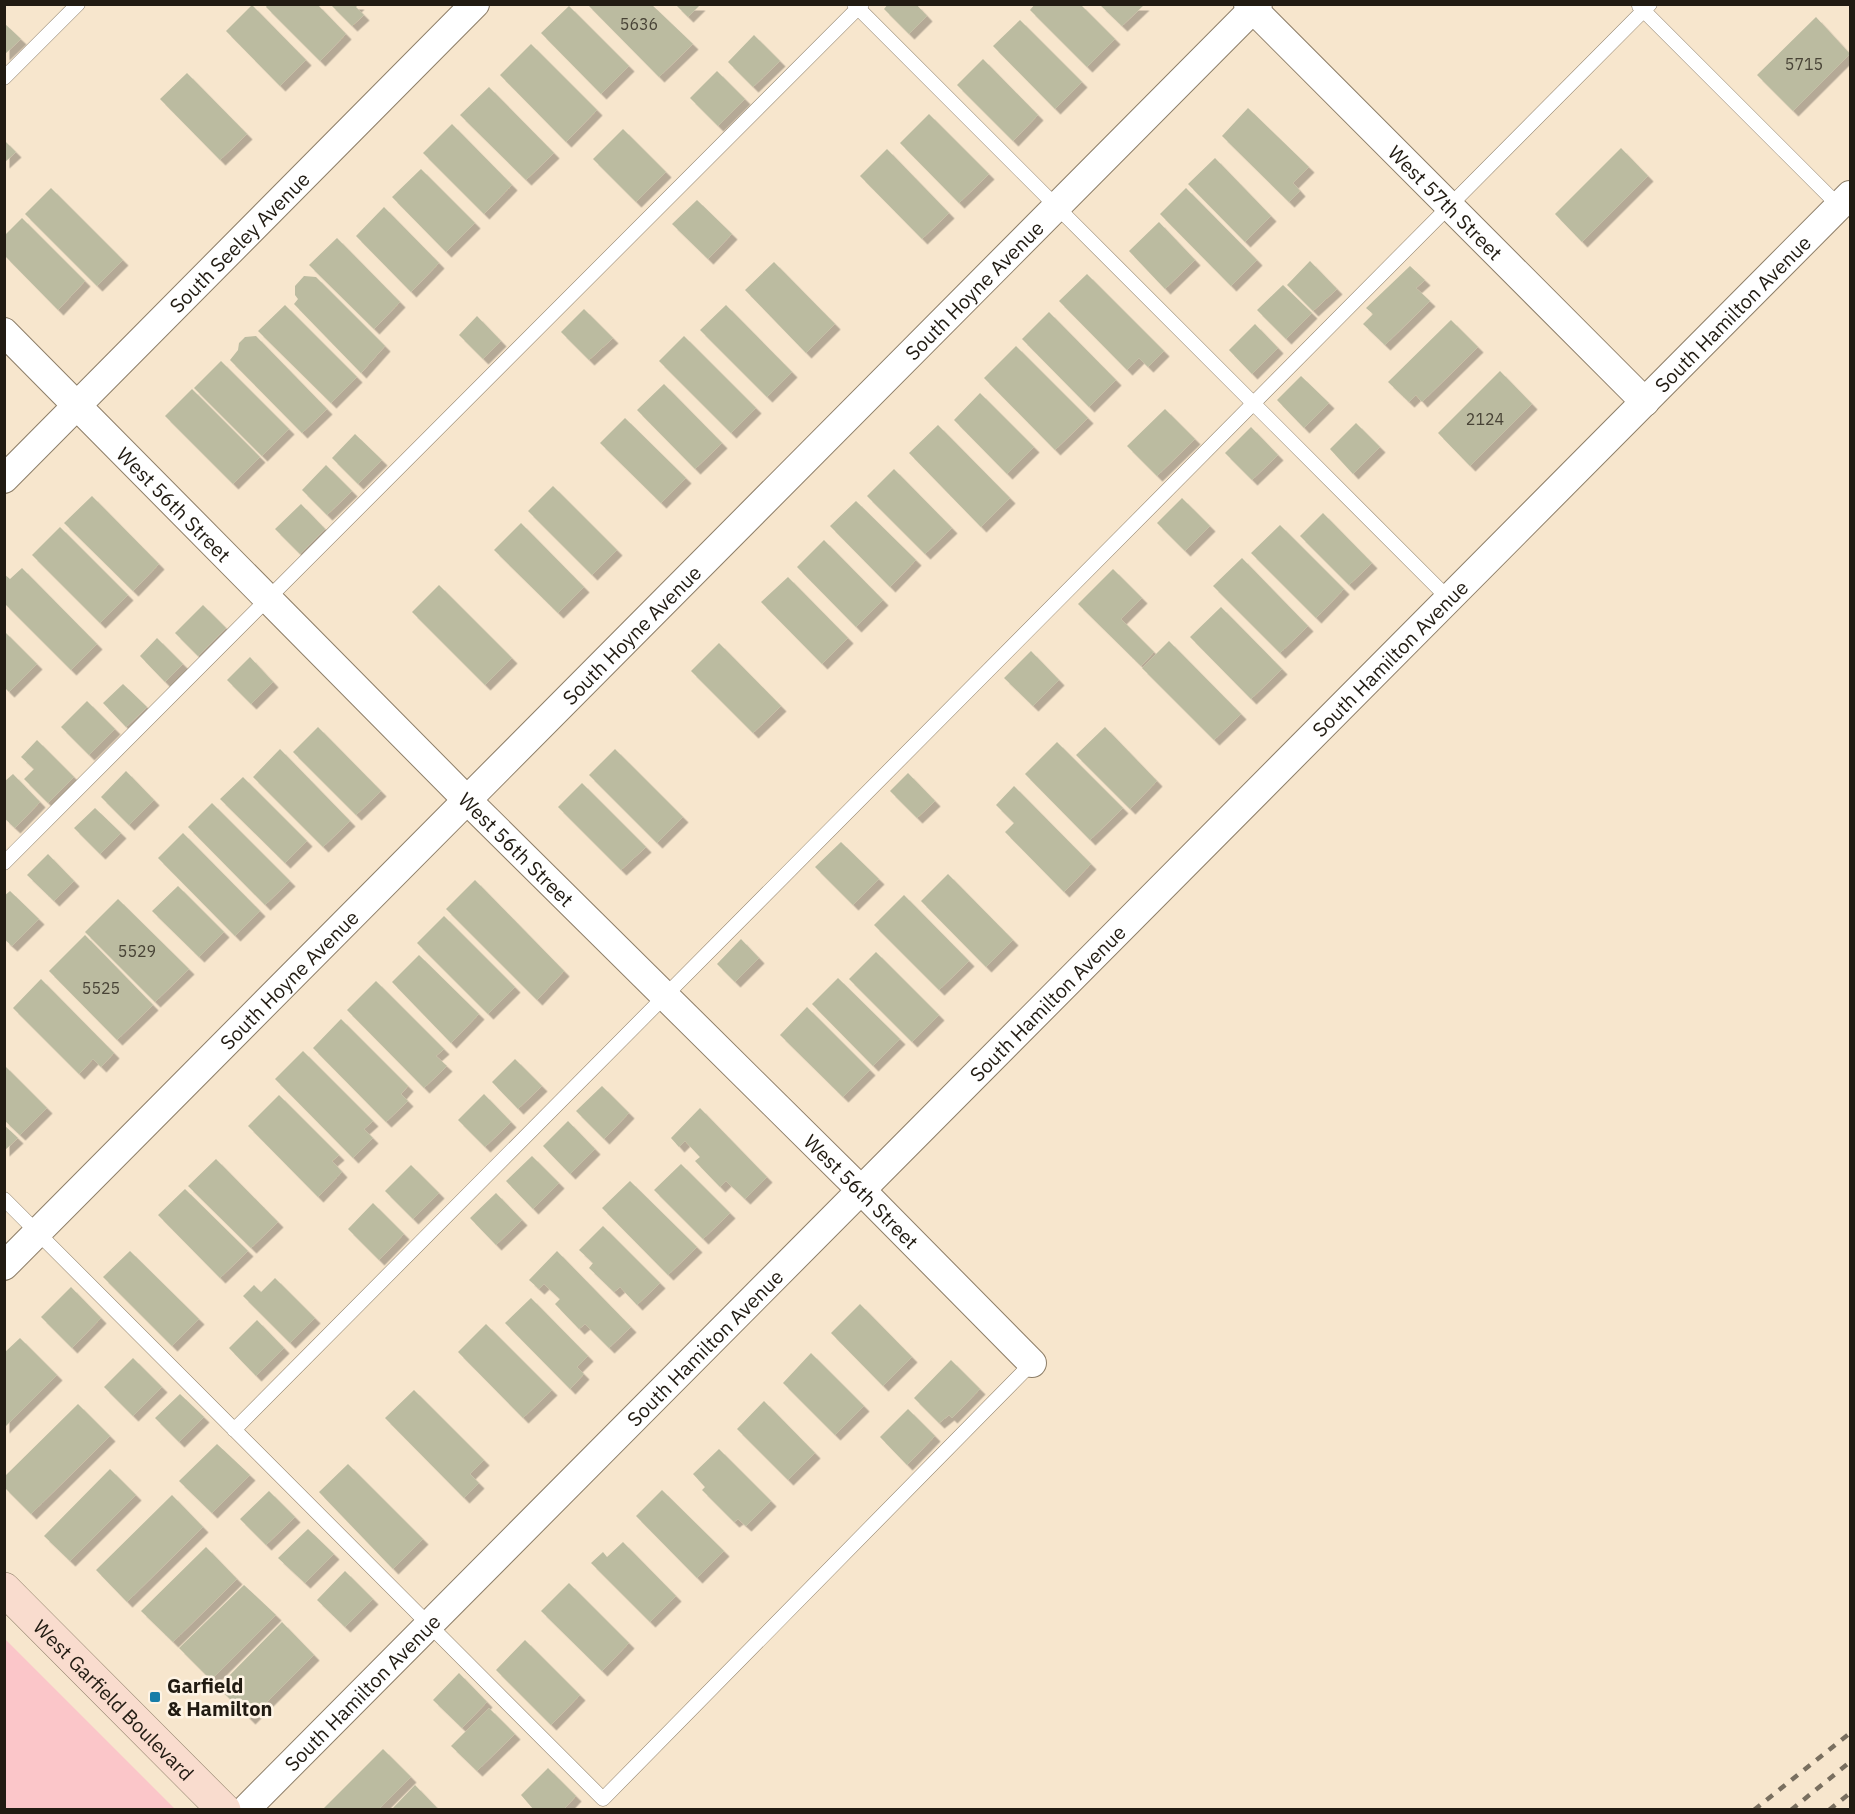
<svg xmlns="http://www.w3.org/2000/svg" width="1855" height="1814" font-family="'IBM Plex Sans',sans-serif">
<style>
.green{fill:#fbc6c9}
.building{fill:#bbbba0;filter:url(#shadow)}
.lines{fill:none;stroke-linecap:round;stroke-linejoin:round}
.lane-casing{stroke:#8d7e68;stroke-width:15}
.street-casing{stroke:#8d7e68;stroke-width:30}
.secondary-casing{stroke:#8d7e68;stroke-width:34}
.lane{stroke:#fff;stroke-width:14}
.street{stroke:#fff;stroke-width:28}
.secondary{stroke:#f9dcce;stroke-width:33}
.rail{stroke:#796f5f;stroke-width:4.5;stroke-dasharray:8 8;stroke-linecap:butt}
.poi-dot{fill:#177da8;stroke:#fef4e5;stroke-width:2}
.labels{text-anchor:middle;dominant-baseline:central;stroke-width:5;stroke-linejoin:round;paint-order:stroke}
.number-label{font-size:16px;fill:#484336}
.street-label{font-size:20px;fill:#211b12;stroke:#fef4e5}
.poi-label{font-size:20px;font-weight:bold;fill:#211b12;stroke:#fef4e5;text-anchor:start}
</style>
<defs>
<filter id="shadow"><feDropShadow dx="5.5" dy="5.5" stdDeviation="0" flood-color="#0004"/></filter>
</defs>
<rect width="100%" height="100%" fill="#f7e6cd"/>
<!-- green -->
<path class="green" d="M4,1639H5L175,1809H5Z"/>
<!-- building -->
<path class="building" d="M268,4H317L346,34L320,61L266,7Z
M330,4H359L356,7L364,15L352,26Z
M587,4H651L693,44L659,77Z
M888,4H916L927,16L909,34L884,9Z
M1035,4H1080L1115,39L1087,67L1030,10Z
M252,5L306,60L280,86L226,31Z
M676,5H700L688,17Z
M1100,5H1144L1122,26Z
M569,6L629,66L601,94L541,33Z
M1816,17L1850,54L1793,111L1757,75Z
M1020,20L1082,82L1055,109L993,46Z
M4,23L21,39L4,55Z
M754,35L780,61L753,87L728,62Z
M531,44L597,110L566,142L500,75Z
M983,59L1038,115L1013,141L957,85Z
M717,71L745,99L718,126L690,98Z
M187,73L247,134L220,160L160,99Z
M489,87L554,153L526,180L460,115Z
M1248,108L1309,167L1293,183L1300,191L1289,202L1222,136Z
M929,114L989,174L959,203L900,143Z
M452,124L512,185L484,214L423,153Z
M623,129L666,172L636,202L593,159Z
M4,140L16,152L4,163Z
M1621,148L1648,176L1582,242L1555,214Z
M887,149L949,213L922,239L860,176Z
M1215,158L1271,216L1245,242L1188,184Z
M421,169L475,223L446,252L392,197Z
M51,188L123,260L97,286L25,214Z
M1186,188L1257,260L1231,286L1160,214Z
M697,200L732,234L708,259L672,224Z
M384,207L439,263L411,292L356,236Z
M22,218L85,281L58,310L5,256V235Z
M1159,222L1195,260L1165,289L1129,251Z
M337,238L400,302L374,329L309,265Z
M1310,261L1337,289L1313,311L1287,285Z
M774,262L835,324L806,353L745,290Z
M1410,266L1425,280L1416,288L1430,301L1385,345L1363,324L1373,314L1366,308Z
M1087,274L1164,351L1148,367L1139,358L1127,370L1059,301Z
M304,276L316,277L385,346L361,373L294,304L298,299L295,295V286Z
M1283,285L1312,313L1286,339L1257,310Z
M285,305L357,377L331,403L258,331Z
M726,305L792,372L767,397L700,330Z
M584,309L613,338L589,360L561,332Z
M1049,312L1116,380L1089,407L1022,339Z
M477,316L501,341L483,359L459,335Z
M1451,320L1478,347L1422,402L1416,395L1409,402L1388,382Z
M1255,324L1278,348L1252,374L1229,350Z
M256,336L327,409L302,433L230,360L238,350L239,343L245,337Z
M684,336L756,408L731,433L659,361Z
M1016,346L1088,418L1055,450L984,378Z
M221,361L289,429L262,456L194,388Z
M1500,371L1532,404L1470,466L1438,433Z
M1301,376L1329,403L1304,428L1277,400Z
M664,384L722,443L695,469L637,410Z
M192,389L260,457L233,484L165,416Z
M980,393L1034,447L1007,474L954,420Z
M1165,409L1195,439L1157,476L1127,446Z
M625,418L686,478L661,503L600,443Z
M1356,423L1380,447L1353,474L1330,449Z
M938,425L1010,498L981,527L909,453Z
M1251,427L1278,455L1252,480L1225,453Z
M355,434L382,460L358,484L332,458Z
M326,465L352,491L327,515L302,490Z
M894,469L952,528L925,554L867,496Z
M553,486L617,550L592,575L528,511Z
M92,496L159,564L133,591L64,523Z
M1182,498L1210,526L1185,551L1157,523Z
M856,501L916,560L890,587L830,526Z
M301,504L325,529L300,554L275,529Z
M1323,513L1372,563L1349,585L1300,536Z
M521,523L584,587L558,613L494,550Z
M1280,525L1344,589L1316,618L1251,553Z
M60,527L128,595L100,623L32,555Z
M824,540L883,600L856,627L797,567Z
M1242,558L1308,626L1280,653L1213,586Z
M22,568L97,644L71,670L4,603V574L10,579Z
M1113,569L1142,598L1121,619L1154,652L1141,666L1078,604Z
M788,577L848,638L822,664L761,602Z
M439,585L512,658L485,685L412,612Z
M203,605L226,628L198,656L175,633Z
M1221,607L1282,669L1251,699L1190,637Z
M4,631L37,664L9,692L4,687Z
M157,638L183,664L165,682L140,656Z
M1169,641L1241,714L1214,740L1142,668Z
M719,643L781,706L753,733L691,671Z
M1031,651L1059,680L1033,706L1004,678Z
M250,657L273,682L251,704L227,680Z
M123,684L147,707L126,727L103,703Z
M87,701L115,729L89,755L61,727Z
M318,727L381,791L356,815L293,752Z
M1105,727L1157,781L1130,809L1076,755Z
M37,740L74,777L48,803L24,779L34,769L21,757Z
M1057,742L1123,808L1090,840L1025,774Z
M280,749L350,821L323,847L253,777Z
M615,749L683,817L657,843L589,775Z
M126,771L154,800L129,825L101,797Z
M908,773L935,801L917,818L890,791Z
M13,774L40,802L15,828L4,818V782Z
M243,777L307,841L285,863L220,799Z
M582,783L646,847L621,870L558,807Z
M1014,786L1091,864L1064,892L1005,832L1014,823L996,805Z
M212,803L290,881L265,905L188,827Z
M95,808L121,833L100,854L74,828Z
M183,833L260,911L235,936L158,858Z
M841,842L879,879L853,905L815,867Z
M48,854L74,881L54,901L27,875Z
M948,874L1013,940L986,967L921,901Z
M475,880L564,971L537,1000L446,909Z
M178,886L224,932L199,957L152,911Z
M10,891L39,919L12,946L4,939V896Z
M904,895L969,961L939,990L874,925Z
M118,899L189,969L155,1002L85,932Z
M444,916L515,987L488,1014L417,943Z
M85,935L153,1005L117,1040L49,971Z
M741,939L759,958L735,982L717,964Z
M876,952L939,1015L912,1042L849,979Z
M419,955L479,1014L451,1043L392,982Z
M838,978L900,1039L873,1066L812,1004Z
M41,979L114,1053L101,1067L93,1059L79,1074L13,1008Z
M376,981L444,1049L436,1056L447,1066L424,1088L347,1010Z
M807,1007L870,1070L843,1097L780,1035Z
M341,1019L408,1086L401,1094L408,1101L386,1122L313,1048Z
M303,1051L373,1121L364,1129L373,1138L353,1158L275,1079Z
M515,1059L542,1086L518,1109L492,1082Z
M4,1065L47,1108L20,1135L4,1120Z
M602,1086L629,1113L604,1139L576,1111Z
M484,1094L511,1122L485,1147L458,1120Z
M279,1095L339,1155L332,1161L342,1172L318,1197L248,1126Z
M700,1108L767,1177L745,1199L726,1181L720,1187L695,1161L700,1157L685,1141L679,1147L671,1138Z
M568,1121L595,1149L570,1174L543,1146Z
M4,1125L18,1138L4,1151Z
M532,1156L559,1183L533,1209L506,1181Z
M216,1159L278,1222L251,1248L188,1186Z
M681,1164L730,1213L703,1239L654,1190Z
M411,1165L439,1193L413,1219L385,1191Z
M630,1181L697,1247L668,1275L602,1208Z
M185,1189L248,1251L220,1278L158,1215Z
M496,1193L522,1220L496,1245L470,1218Z
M373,1203L404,1234L379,1260L348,1229Z
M603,1226L660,1283L637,1305L620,1287L614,1292L589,1268L593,1263L579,1250Z
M130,1251L199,1319L172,1346L103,1277Z
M557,1251L631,1327L609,1348L585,1324L579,1329L555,1304L560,1299L544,1284L539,1289L529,1280Z
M275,1278L315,1318L290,1343L243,1296L254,1285L261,1292Z
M71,1287L101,1318L72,1348L41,1317Z
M531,1298L588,1356L577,1367L584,1374L570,1389L505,1323Z
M860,1304L912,1357L883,1386L831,1333Z
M257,1320L284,1348L256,1376L229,1348Z
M486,1324L552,1390L523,1418L458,1352Z
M20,1338L57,1375L4,1428V1353Z
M811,1353L864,1406L835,1435L783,1383Z
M133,1358L162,1387L133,1416L104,1387Z
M951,1360L980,1389L952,1418L949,1415L939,1423L914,1398Z
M414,1390L484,1460L470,1474L479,1483L464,1498L385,1418Z
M180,1394L204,1417L179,1442L155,1418Z
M764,1401L815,1453L788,1480L737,1429Z
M78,1404L110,1436L31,1514L4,1487V1477Z
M908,1409L935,1436L907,1465L880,1437Z
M217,1444L250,1475L212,1513L179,1481Z
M719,1449L771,1501L746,1526L738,1519L734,1522L702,1490L705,1487L693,1474Z
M348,1464L423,1539L393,1569L319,1492Z
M110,1469L136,1495L70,1561L44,1536Z
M662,1490L724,1551L697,1578L636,1516Z
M269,1491L295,1517L266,1545L240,1519Z
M172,1495L203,1527L127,1602L96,1570Z
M308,1529L334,1554L305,1583L278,1558Z
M623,1542L676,1596L650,1622L591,1563L603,1552L607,1557Z
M206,1547L237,1579L173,1642L141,1611Z
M345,1571L373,1599L345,1627L317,1600Z
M569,1583L629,1643L602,1671L541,1611Z
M244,1585L276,1615L211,1680L179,1648Z
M282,1622L314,1655L250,1719L218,1687Z
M525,1640L580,1695L551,1725L496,1670Z
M459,1673L487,1702L462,1728L433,1700Z
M489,1708L515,1734L477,1771L451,1746Z
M383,1749L411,1777L378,1810H322Z
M548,1768L576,1796L563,1810H534L521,1795Z
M415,1785L439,1810H391Z"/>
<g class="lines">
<defs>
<path id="lane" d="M854,4L1449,599
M1639,6L1839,206
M4,78L78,4
M4,863L862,4
M4,1199L603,1799L1032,1363
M234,1430L1650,4"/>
<g id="street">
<path id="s1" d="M1248,4L1645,402"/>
<path id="s2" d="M4,332L467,800L861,1190L1032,1363"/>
<path id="s3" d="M4,479L475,4"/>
<path id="s4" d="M4,1266L1258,4"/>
<path id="s5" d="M245,1810L1850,195"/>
</g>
<g id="secondary">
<path id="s6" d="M4,1589L224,1810"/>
</g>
</defs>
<!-- lane casing -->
<use href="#lane" class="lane-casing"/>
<!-- street casing -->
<use href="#street" class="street-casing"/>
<!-- secondary casing -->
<use href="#secondary" class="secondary-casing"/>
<!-- lane -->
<use href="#lane" class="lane"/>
<!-- street -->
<use href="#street" class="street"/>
<!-- secondary -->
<use href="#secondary" class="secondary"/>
<!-- rail -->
<path class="rail" d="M1754,1810L1850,1733
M1791,1810L1850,1762
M1829,1810L1850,1793"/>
</g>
<!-- markers -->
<rect class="poi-dot" x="149" y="1691" width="12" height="12" rx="3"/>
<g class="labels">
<!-- number labels -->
<g class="number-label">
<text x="639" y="24">5636</text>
<text x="1804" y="64">5715</text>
<text x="1485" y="419">2124</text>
<text x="137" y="951">5529</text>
<text x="101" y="988">5525</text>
</g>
<!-- street labels -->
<g class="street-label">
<text stroke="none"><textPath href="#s1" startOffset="280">West 57th Street</textPath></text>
<text stroke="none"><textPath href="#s3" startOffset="334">South Seeley Avenue</textPath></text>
<text stroke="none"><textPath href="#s4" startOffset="1376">South Hoyne Avenue</textPath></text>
<text stroke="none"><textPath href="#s5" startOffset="2110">South Hamilton Avenue</textPath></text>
<text stroke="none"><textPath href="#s2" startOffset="242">West 56th Street</textPath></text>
<text stroke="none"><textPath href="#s4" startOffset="890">South Hoyne Avenue</textPath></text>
<text stroke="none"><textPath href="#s5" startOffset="1624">South Hamilton Avenue</textPath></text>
<text stroke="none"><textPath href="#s2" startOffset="728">West 56th Street</textPath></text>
<text stroke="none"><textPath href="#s4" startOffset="404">South Hoyne Avenue</textPath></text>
<text stroke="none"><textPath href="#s5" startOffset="1138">South Hamilton Avenue</textPath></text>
<text stroke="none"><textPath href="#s2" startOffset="1214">West 56th Street</textPath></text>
<text stroke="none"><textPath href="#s5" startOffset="652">South Hamilton Avenue</textPath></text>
<text stroke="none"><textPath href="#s5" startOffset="166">South Hamilton Avenue</textPath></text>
<text stroke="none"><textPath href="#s6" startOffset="156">West Garfield Boulevard</textPath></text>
</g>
<!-- poi labels -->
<g class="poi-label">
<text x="167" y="1685">Garfield<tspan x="167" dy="23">&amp; Hamilton</tspan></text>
</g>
</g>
<!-- border -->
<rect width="1855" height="1814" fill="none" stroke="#211b12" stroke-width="12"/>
</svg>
